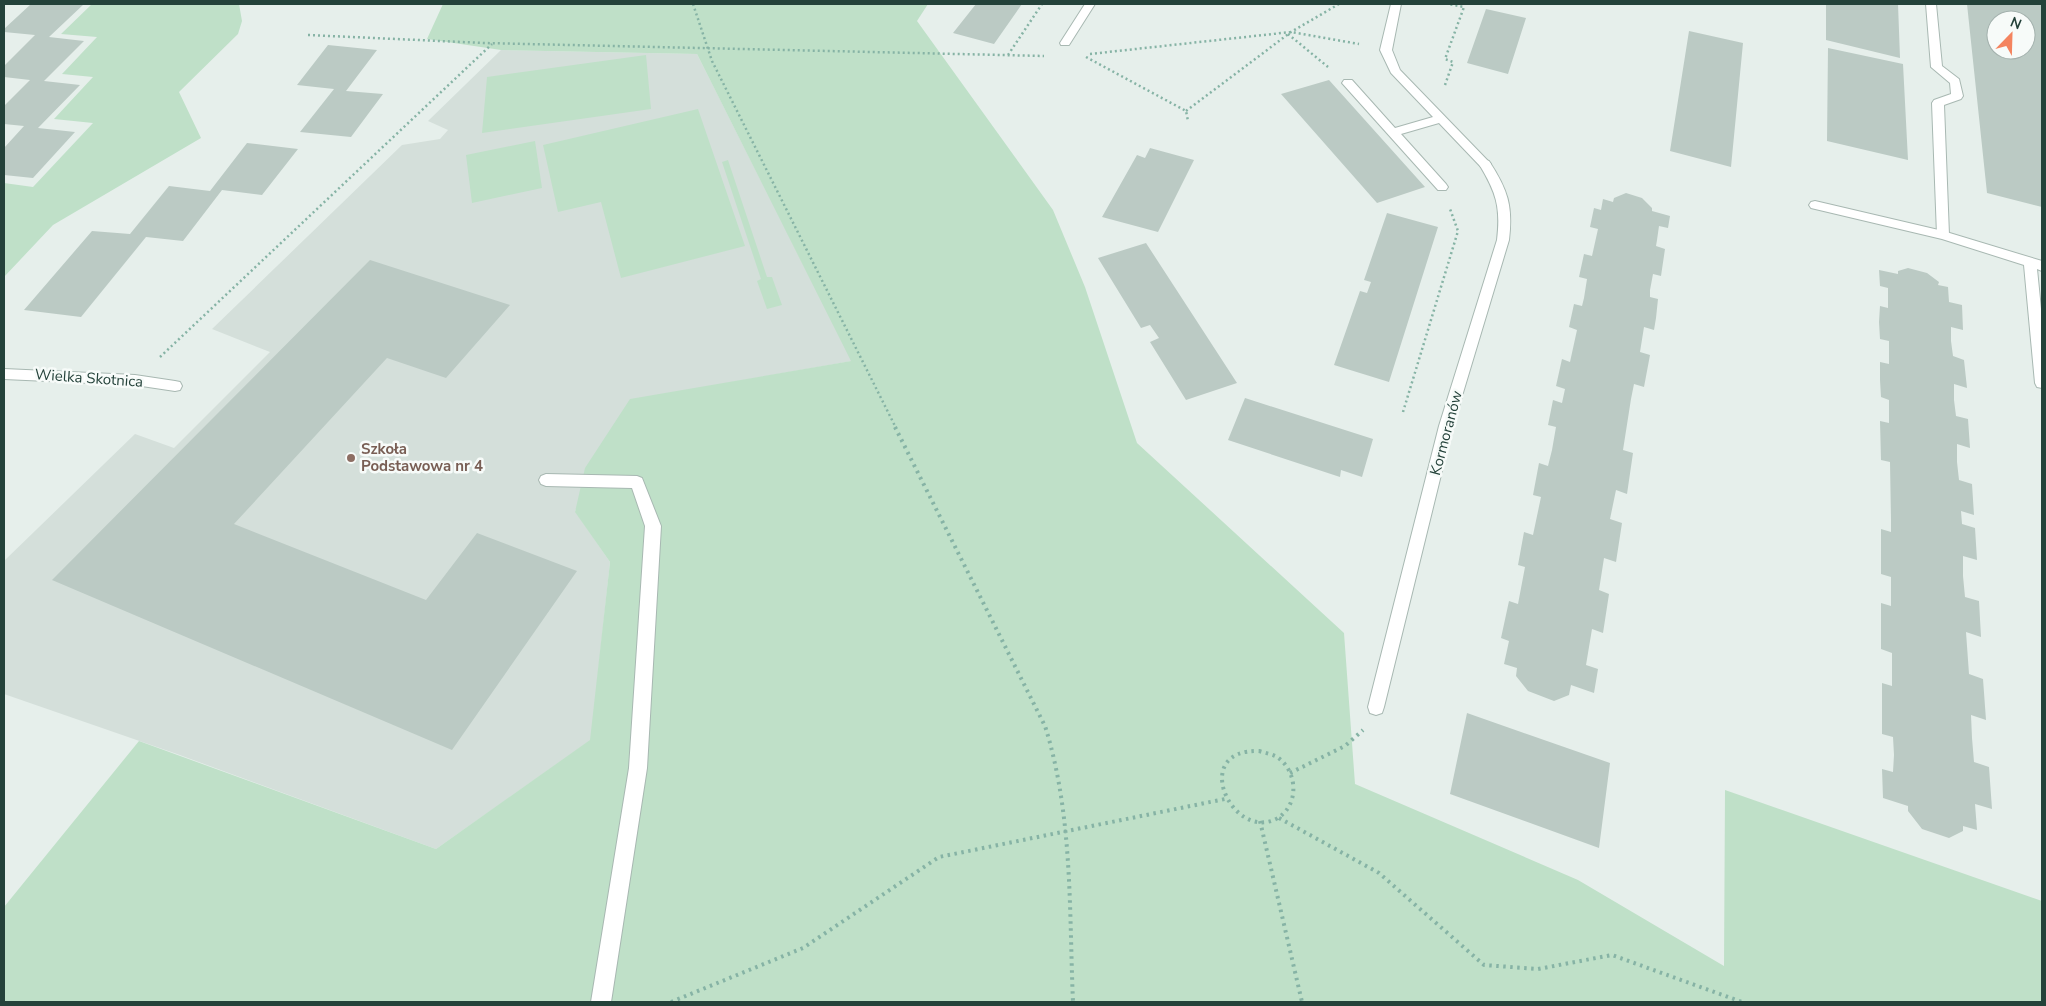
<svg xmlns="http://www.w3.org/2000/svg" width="2046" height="1006" font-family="'Nunito Sans',sans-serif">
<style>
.built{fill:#d4dfda}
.green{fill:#bfe0c8}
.building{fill:#bbcac4;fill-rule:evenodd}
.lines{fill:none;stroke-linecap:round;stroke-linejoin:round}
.service-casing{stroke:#a8b8b2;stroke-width:2}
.minor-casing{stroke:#a8b8b2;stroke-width:2}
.path-far1{stroke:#86b3a5;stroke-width:2.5;stroke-dasharray:2 3;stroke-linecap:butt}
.path{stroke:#86b3a5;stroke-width:4;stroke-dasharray:2.5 4.5;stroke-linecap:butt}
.service{fill:#fff;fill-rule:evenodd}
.minor{fill:#fff;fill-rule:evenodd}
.education-dot{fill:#8d6e63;stroke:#f7fbf9;stroke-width:2}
.labels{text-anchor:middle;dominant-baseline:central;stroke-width:5;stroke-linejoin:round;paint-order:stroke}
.street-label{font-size:15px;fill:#24423a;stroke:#f7fbf9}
.education-label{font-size:15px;font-weight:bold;fill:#785e54;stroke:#f7fbf9;text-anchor:start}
</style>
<rect width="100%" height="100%" fill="#e6efeb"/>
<!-- built -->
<path class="built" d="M501,50L697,54L852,361L630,400L575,511L610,562L591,740L436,849L177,754L4,694V561L135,434L174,448L270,352L212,329L402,145L440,139L448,130L428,121Z"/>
<!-- green -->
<path class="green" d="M92,4H239L242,21L238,34L179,92L201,138L53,225L4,277V183L33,187L93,123L54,119L93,77L62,74L97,37L61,34Z
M443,4H928L917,21L1053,210L1085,287L1137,443L1344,633L1355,784L1578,880L1724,966L1725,790L2042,901V1002H4V907L139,741L436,849L590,740L610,562L575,512L585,468L630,399L851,361L697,54L501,50L427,39Z
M646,55L651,109L482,133L487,77Z
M698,109L745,246L621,278L601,202L558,212L543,145Z
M535,141L542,188L472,203L466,155Z
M728,160L767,277H772L782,305L767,309L757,281L761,279L722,162Z"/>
<!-- building -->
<path class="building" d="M31,4H84L49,37L84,41L44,81L80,85L38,128L75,132L33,178L4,175V148L24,126L4,124V106L30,80L4,77V66L35,35L4,32V29Z
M976,4H1022L994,44L953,33Z
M1826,4H1898L1900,58L1826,40Z
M1967,4H2042V207L1987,193ZM1996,20H2026V50H1996Z
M1486,9L1526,18L1508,74L1467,63Z
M1689,31L1743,43L1731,167L1670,151Z
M328,45L377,50L346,91L383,94L351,137L300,132L334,89L297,85Z
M1828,48L1903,64L1908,160L1827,141Z
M1329,80L1425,187L1377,203L1281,94Z
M247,143L298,149L262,195L222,190L183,241L146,237L81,317L24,310L92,231L130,234L169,186L210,191Z
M1150,148L1194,160L1158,232L1102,217L1137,155L1145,158Z
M1626,193L1642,198L1652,208V211L1670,216L1668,228L1659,226L1657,240L1656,246L1665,249L1661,276L1653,274L1650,290V297L1658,299L1656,318L1654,330L1644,327L1640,352L1650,355L1644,387L1634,384L1631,399L1623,450L1633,453L1627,494L1616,490L1610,519L1622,523L1616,562L1604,558L1599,590L1609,594L1603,633L1592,629L1586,665L1598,669L1594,693L1571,685L1569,695L1554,701L1528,691L1516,676L1517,668L1504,664L1509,641L1501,638L1509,601L1518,604L1525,567L1518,565L1524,532L1533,535L1541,497L1533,495L1539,463L1548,466L1552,450L1556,427L1548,425L1553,400L1562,403L1565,389L1556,386L1562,359L1570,362L1577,330L1569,327L1574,304L1582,306L1584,298L1587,279L1579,277L1584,254L1592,256L1598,229L1590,227L1594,208L1601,210L1603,199L1613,202L1614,198Z
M1387,213L1438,227L1389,382L1334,365L1360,291L1367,293L1371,282L1364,280Z
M1146,243L1237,383L1186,400L1150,342L1159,338L1150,325L1141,328L1098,258Z
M370,260L510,305L446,378L387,358L234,524L426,600L477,533L577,571L452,750L52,580Z
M1908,268L1927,273L1939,282L1938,285L1948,287L1949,302L1962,305L1963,330L1951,327V341L1953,356L1964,360L1967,388L1954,384V400L1956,416L1968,419L1970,448L1957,444V462L1959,480L1972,484L1974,515L1961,511L1962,524L1975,528L1977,560L1963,556V576L1965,597L1979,601L1981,637L1966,632L1969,674L1983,679L1986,720L1971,715L1972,738L1974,762L1989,767L1992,809L1975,804L1977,830L1963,826V831L1949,838L1922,829L1908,811V806L1883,798L1882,769L1893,772L1894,755L1893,737L1882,734V683L1892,686V653L1881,649V603L1891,606V577L1881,574V529L1891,532V519L1890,462L1881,460L1880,421L1889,423V400L1881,397L1880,380V362L1889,364V341L1880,339L1879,322L1880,306L1888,308V288L1880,286L1879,270L1898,274V271Z
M1245,398L1373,439L1362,477L1341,470L1340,477L1228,440Z
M1467,713L1610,763L1599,848L1450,794Z"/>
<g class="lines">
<defs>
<path id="service" d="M1085,4H1095L1069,45H1061L1060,43Z
M1391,4H1401L1392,50L1400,70L1491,164L1485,168L1481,167L1439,123L1401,134L1446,184L1448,187L1446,190H1438L1342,83L1344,80H1352L1395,128L1433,117L1391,73L1380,50Z
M1926,4H1936L1942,66L1959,79L1963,96L1961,99L1944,105L1949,235L1947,238H1939L1937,235L1932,103L1934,100L1951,94L1950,83L1931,67Z
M546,474L637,476L642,478L661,526L647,768L611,1002H591L629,768L645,526L632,488L546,486L541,484L539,480L541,476Z"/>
<path id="minor" d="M1485,160L1489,161C1508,190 1513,206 1509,240L1453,426L1384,707L1382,713L1376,715L1370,713L1368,707L1439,426L1497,240C1501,207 1496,192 1479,164Z
M1815,201L1943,231L2042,261V271L2037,269L2042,319V388L2037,387L2035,383L2024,265L1942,239L1811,208L1809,205L1811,202Z
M4,369L135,375L175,381L180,382L182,386L180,390L175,391L135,385L4,379Z"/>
</defs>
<!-- service casing -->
<use href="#service" class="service-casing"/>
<!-- minor casing -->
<use href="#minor" class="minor-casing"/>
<!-- path-far1 -->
<path class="path-far1" d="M693,4L712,61L896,428
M1288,34L1328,67
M308,35L484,43L1044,56
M1090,54L1291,32L1359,44
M1008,55L1042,4
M1086,57L1186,111L1188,121
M1445,85L1453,62L1445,59L1464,7L1448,4
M1186,111L1291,32L1339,4
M160,357L492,44
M1403,412L1458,231L1450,209"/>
<!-- path -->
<path class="path" d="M895,427L1045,726C1073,815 1069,910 1073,1002
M1259,751C1265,753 1272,754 1277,757C1298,771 1300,806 1276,819C1232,841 1189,749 1259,751Z
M1290,773L1345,746L1363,730
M1279,818L1379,873L1484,965L1538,969L1612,955L1742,1002
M1260,821L1302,1002
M671,1002L803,948L939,857L1225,799"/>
<!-- service -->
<use href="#service" class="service"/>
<!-- minor -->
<use href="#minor" class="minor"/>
</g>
<!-- markers -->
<circle class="education-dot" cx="351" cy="458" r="5"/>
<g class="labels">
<!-- street labels -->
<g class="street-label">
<text transform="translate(89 378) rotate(4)">Wielka Skotnica</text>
<text transform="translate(1446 433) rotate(-75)">Kormoranów</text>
</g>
<!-- education labels -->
<g class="education-label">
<text x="361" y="449">Szkoła<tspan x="361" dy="17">Podstawowa nr 4</tspan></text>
</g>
</g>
<!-- border -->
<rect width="2046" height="1006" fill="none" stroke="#24423a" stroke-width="10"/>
<!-- north arrow -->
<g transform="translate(2011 35) rotate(23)"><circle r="24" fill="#f7fbf9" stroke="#a3b1ad"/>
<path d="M0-4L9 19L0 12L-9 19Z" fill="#f4845f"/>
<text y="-8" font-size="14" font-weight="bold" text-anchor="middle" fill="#24423a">N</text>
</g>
</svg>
